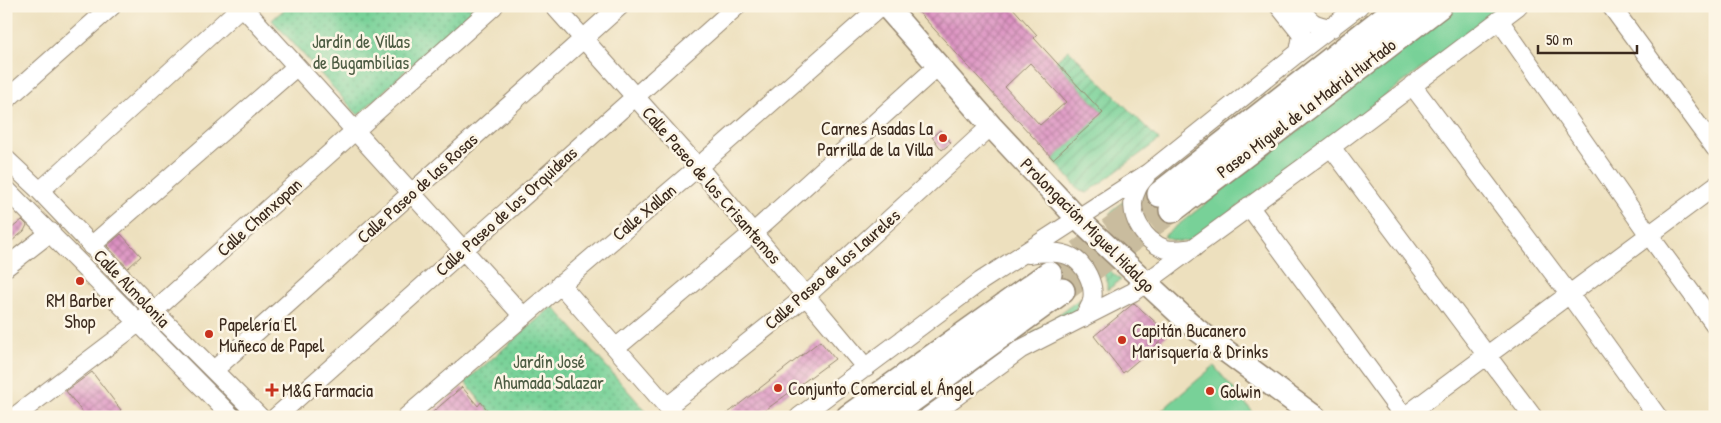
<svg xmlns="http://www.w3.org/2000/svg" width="1721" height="423" font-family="'Patrick Hand',sans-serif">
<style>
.grass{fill:#78d198;stroke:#5a7e5b}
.park{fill:url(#park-dots);stroke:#5a7e5b}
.garden{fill:url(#garden-furrows);stroke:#5a7e5b}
.building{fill:url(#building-cross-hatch);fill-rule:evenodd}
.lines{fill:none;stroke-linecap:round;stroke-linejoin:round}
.highway-tunnel{stroke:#c9bc9e;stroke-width:25;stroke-dasharray:25 12;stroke-linecap:butt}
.minor-casing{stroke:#94856e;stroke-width:20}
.major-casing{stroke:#94856e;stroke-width:25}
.highway-casing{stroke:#94856e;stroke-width:28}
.minor{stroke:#fff;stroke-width:18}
.major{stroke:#fff;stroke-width:22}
.highway{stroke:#fff;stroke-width:25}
.poi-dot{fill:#c8321e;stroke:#fcf5e5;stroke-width:2}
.labels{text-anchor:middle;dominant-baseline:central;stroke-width:5;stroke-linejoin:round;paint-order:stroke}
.park-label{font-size:18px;fill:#4d5c43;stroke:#fcf5e5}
.street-label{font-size:18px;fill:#3b2a1e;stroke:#fcf5e5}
.poi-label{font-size:18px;fill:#3b2a1e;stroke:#fcf5e5;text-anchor:start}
</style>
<defs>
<pattern id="park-dots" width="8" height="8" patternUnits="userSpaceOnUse" patternTransform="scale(1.25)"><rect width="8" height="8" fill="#78d198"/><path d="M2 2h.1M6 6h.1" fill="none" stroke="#64aa7b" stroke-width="1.8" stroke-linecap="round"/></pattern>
<pattern id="garden-furrows" width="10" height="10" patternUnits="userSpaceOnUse" patternTransform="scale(1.25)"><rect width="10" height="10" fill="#78d198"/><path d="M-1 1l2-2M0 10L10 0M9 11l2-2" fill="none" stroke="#64aa7b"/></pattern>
<pattern id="building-cross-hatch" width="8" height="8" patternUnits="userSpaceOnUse" patternTransform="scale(1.25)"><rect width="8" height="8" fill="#dc92c2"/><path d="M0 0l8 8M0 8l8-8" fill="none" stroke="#b4779d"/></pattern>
</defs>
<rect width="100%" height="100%" fill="#fcf5e5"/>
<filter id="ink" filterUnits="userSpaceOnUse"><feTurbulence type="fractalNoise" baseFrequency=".02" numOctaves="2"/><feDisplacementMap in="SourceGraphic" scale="10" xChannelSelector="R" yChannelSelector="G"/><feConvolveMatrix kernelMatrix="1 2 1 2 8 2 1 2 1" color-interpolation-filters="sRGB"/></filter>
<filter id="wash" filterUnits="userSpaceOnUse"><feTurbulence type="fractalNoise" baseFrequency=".0096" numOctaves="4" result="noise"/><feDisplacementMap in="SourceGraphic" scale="20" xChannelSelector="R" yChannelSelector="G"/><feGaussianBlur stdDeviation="1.12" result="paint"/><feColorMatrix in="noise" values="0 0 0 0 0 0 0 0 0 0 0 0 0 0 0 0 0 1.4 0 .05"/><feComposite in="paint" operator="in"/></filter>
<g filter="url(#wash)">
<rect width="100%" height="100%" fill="#ede0be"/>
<!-- grass -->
<path class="grass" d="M1458,6H1505L1192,241C1181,242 1173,242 1164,236Z
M1081,298L1073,315L1028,337Z
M1214,366L1257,417H1154Z"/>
<!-- park -->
<path class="park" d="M288,6H476L358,115L272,20Z
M553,306L651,417H493L465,382Z"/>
<!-- garden -->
<path class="garden" d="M1069,50L1159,140L1087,193L1080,191L1053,159L1103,113L1056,61Z
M1124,201L1123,214L1126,227L1110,213Z
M1102,264L1121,280L1107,290V280L1100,266Z"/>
<g id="blocks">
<!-- building -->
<path class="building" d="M913,6H1011L1037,35L1034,38L1103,113L1053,159ZM1030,63L1066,102L1040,125L1005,87Z
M940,130L951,143L942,150L932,137Z
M22,220L27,225L24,231L12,241L6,233Z
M121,234L141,256L128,268L107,246Z
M1134,303L1169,334L1123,373L1094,336Z
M820,341L835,359L756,417H723Z
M92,372L121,410L113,417H86L66,391Z
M462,387L478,406L481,402L493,417H427Z"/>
</g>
</g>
<g filter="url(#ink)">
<use href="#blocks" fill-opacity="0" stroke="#94856e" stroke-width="1"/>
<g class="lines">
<!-- highway-tunnel -->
<path class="highway-tunnel" d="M1049,274L1160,194
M1062,291L1172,210"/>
<defs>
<path id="minor" d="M242,6L523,316
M554,6L698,167L866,368
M1279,6L1302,35L1299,52
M1298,6C1311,22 1311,25 1332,28
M1611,6L1715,148
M1499,20L1649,235L1715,325
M1412,85L1569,294L1658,417
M6,100L112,6
M1331,147L1533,417
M6,159L40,191L154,311L260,417
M1146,176C1143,180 1139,184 1137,189C1125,211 1143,242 1166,249C1176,251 1185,249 1194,248
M6,189L232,417
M40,191L242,6
M1249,206L1404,417
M91,246L296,67
M1028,254C1042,252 1054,251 1067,255C1085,261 1097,287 1091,304C1089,309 1086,314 1083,318
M6,267L51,232
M560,284L676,417
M617,347L754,232L938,66
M214,370L620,6
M668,406L806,296L991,126
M14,417L154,311L494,6
M276,417L737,6
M406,417L698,167L881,6
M799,417L981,281L1148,173L1299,52L1359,6
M928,417L1021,349L1133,292L1331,147L1518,6
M1404,417L1715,186"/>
<path id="major" d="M886,6L991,126L1078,219L1196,329L1315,417"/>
<path id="highway" d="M1160,194L1400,6
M1172,210L1439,6
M849,417L1049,274
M888,417L1062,291"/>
</defs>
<!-- minor casing -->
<use href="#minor" class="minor-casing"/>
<!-- major casing -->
<use href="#major" class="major-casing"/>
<!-- highway casing -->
<use href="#highway" class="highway-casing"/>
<!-- minor -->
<use href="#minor" class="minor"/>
<!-- major -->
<use href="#major" class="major"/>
<!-- highway -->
<use href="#highway" class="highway"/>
</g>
</g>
<!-- markers -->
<g class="poi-dot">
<circle cx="943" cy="138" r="5"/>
<circle cx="80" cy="281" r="5"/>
<circle cx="209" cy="334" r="5"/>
<circle cx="1122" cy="340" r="5"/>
<circle cx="778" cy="388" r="5"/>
<path d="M269.5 382.5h5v5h5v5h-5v5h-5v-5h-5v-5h5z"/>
<circle cx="1210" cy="391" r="5"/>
</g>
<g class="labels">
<!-- park labels -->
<g class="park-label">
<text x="361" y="41">Jardín de Villas<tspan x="361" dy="21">de Bugambilias</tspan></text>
<text x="549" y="361">Jardín José<tspan x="549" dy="21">Ahumada Salazar</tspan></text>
</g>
<!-- street labels -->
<g class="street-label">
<text transform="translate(1306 108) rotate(-37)">Paseo Miguel de la Madrid Hurtado</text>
<text transform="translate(712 185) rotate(49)">Calle Paseo de los Crisantemos</text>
<text transform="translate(417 188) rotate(-42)">Calle Paseo de las Rosas</text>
<text transform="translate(506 211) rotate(-42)">Calle Paseo de los Orquideas</text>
<text transform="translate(644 212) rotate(-40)">Calle Xallan</text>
<text transform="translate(259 217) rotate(-42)">Calle Chanxopan</text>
<text transform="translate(1088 225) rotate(45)">Prolongación Miguel Hidalgo</text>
<text transform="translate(832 269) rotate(-41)">Calle Paseo de los Laureles</text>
<text transform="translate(132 288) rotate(46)">Calle Almolonia</text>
</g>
<!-- poi labels -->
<g class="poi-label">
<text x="933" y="128" text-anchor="end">Carnes Asadas La<tspan x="933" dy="21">Parrilla de la Villa</tspan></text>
<text x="80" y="300" text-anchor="middle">RM Barber<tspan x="80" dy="21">Shop</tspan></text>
<text x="219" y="324">Papelería El<tspan x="219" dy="21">Muñeco de Papel</tspan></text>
<text x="1132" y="330">Capitán Bucanero<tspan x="1132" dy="21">Marisquería &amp; Drinks</tspan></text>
<text x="788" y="388">Conjunto Comercial el Ángel</text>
<text x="282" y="390">M&amp;G Farmacia</text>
<text x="1220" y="391">Golwin</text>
</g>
</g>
<!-- margin -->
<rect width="1721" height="423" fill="none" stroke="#fcf5e5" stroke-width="25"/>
<!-- scale -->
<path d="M1538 45v8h99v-8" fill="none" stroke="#3b2a1e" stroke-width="2.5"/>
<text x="1546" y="45" font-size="15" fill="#3b2a1e" stroke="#fcf5e5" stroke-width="4" paint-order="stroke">50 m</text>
</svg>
